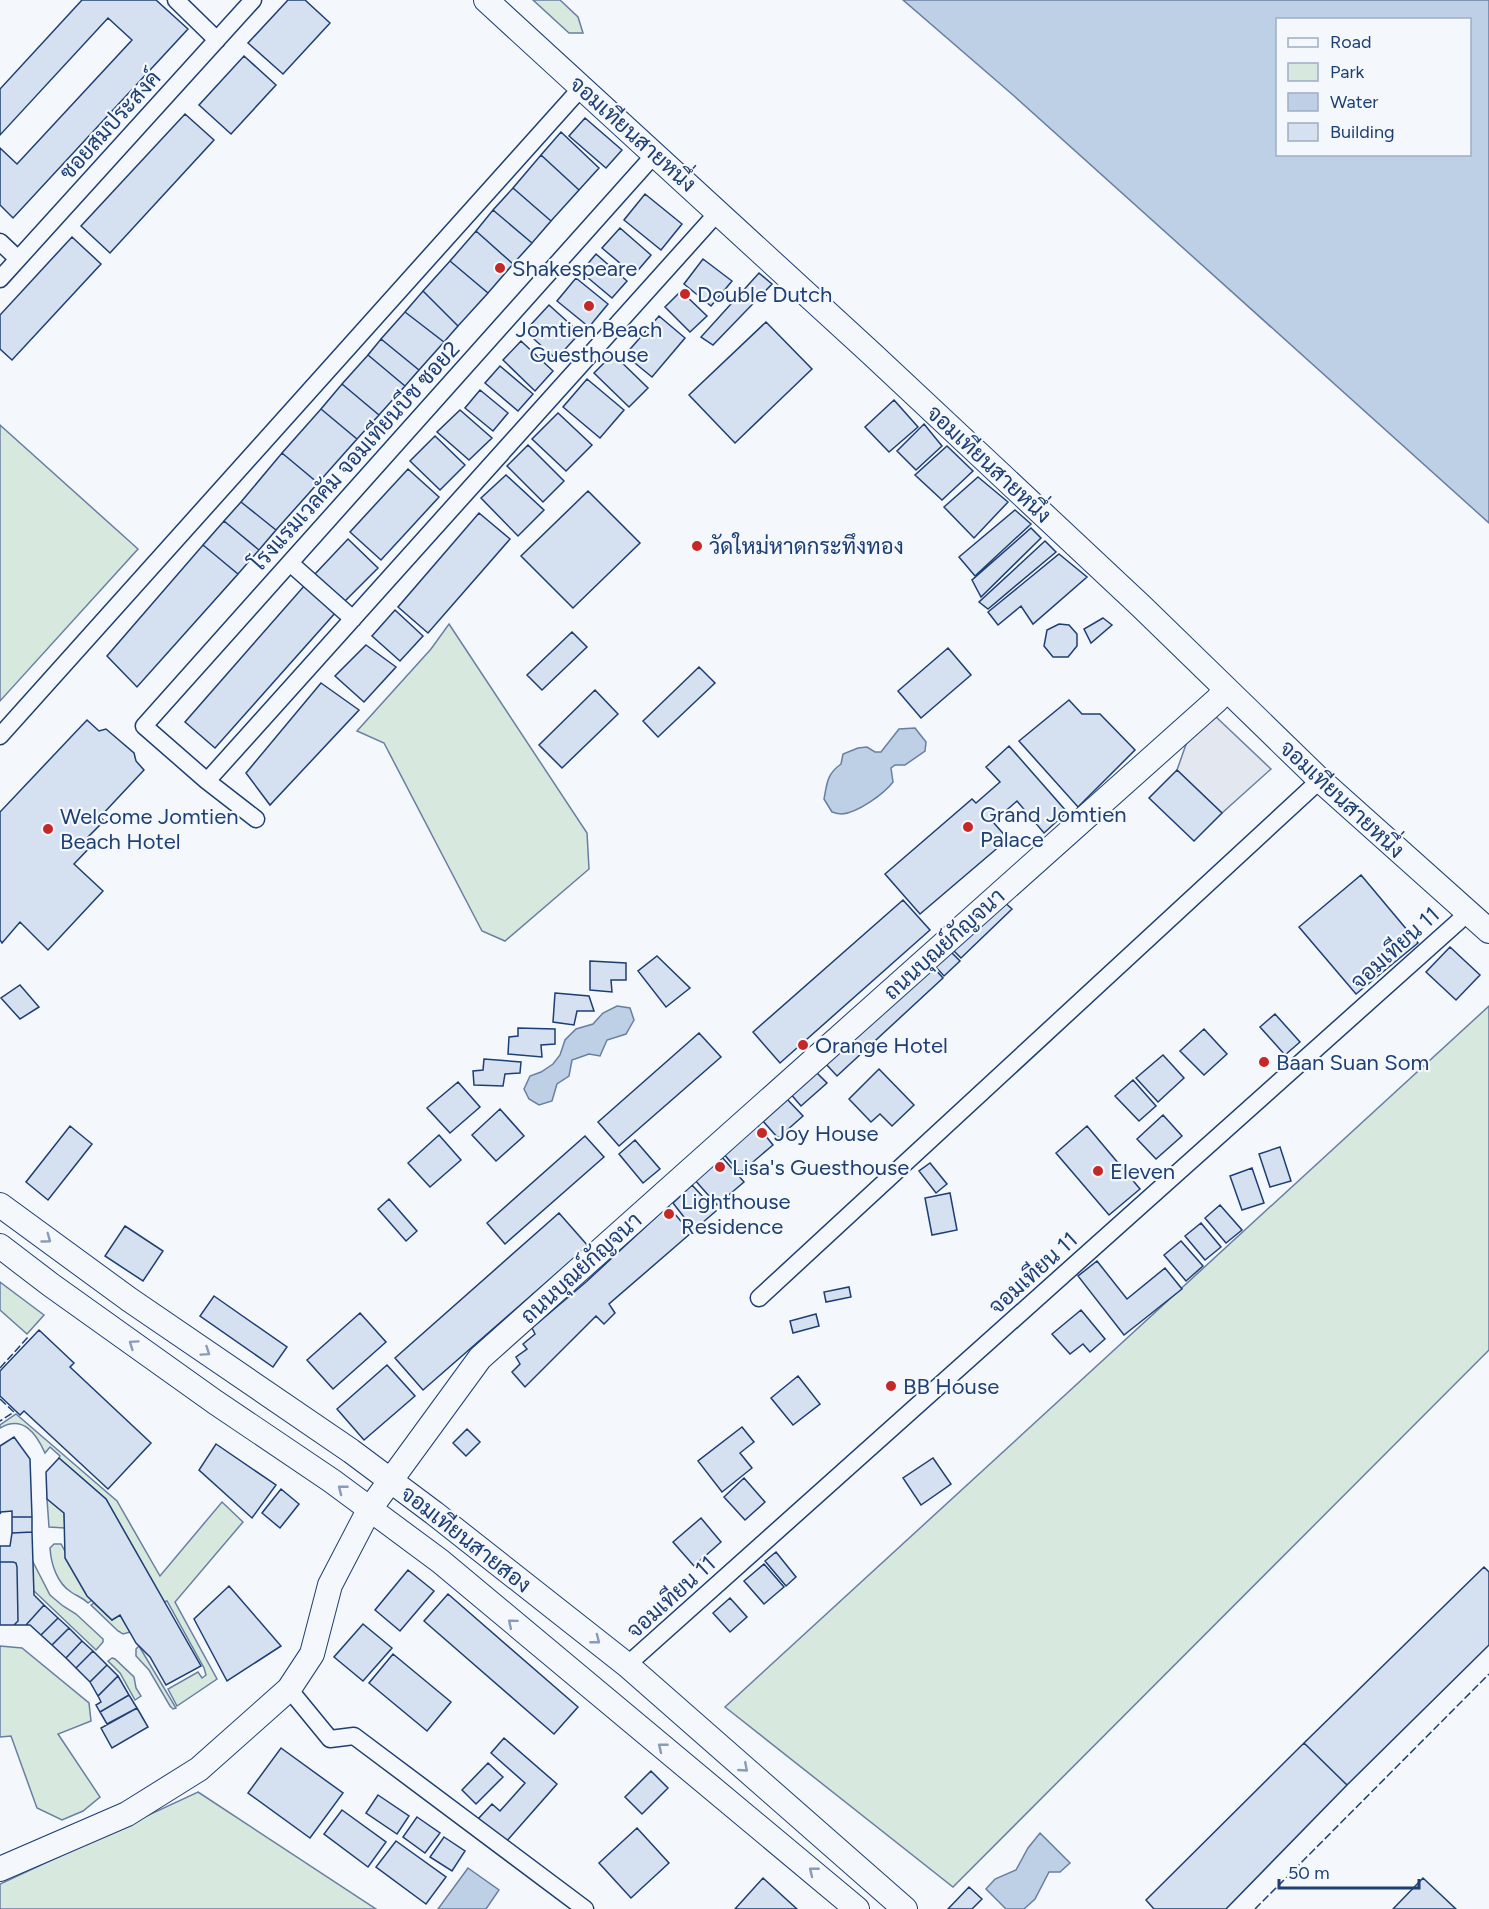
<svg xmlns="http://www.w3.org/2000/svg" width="1489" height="1909" font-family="Figtree,Sarabun,sans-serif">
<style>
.green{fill:#d7e8df;stroke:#687fa3;stroke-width:1.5}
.parking{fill:#e3e8f0;stroke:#687fa3;stroke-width:1.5}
.water{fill:#bed0e5;stroke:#687fa3;stroke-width:1.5;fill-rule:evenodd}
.building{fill:#d5e0f0;stroke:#1d3f73;stroke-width:1.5}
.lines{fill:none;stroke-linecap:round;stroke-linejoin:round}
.street-casing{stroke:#1d3f73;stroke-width:19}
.secondary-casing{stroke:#1d3f73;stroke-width:26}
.street{stroke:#f4f7fb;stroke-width:16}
.secondary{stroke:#f4f7fb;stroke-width:24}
.fence{stroke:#1d3f73;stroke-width:1.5;stroke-dasharray:8 3;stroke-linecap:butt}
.oneway{stroke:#889bb7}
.poi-dot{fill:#c62828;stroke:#f4f7fb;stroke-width:2}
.labels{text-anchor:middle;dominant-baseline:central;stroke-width:4.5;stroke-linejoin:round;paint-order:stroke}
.street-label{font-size:22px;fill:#1d3f73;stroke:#f4f7fb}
.poi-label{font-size:22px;fill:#1d3f73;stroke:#f4f7fb;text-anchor:start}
</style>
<rect width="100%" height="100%" fill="#f4f7fb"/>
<!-- green -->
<path class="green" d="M533,0H560L578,17L583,33H569Z
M0,425L138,549L0,701Z
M449,624L587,833L589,869L505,941L482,931L384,743L357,731L431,649Z
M1489,1006V1350L953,1887L725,1707Z
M0,1282L44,1315L27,1334L0,1310Z
M16,1414L117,1501L160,1576L222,1502L243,1522L175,1602L217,1679L177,1706L168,1689L198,1672L202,1678L206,1675L204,1668L167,1601L164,1602L106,1499L59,1458L60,1456L50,1447L45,1453C36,1433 23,1415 0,1428V1425Z
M47,1499L64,1513L65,1528L49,1527Z
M54,1544H61L92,1600L88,1603C83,1598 77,1596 71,1592C57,1583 51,1564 50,1548Z
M32,1560L50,1595L63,1606L76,1614L103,1639V1642L96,1650L33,1590Z
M94,1603L112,1620L120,1615L130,1632L123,1634L118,1631L91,1605Z
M0,1646L22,1648L89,1703L91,1721L58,1734L100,1797L83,1811L62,1820L37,1808L11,1736L0,1737Z
M139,1646L176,1708L173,1709L170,1706L149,1670L136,1656V1649Z
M112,1658L115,1659L134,1677L136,1688L141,1696L135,1700L120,1673L108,1661Z
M198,1792L376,1909H0V1884Z"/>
<!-- parking -->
<path class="parking" d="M1214,715L1271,769L1222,813L1177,770L1189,736Z"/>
<!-- water -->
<path class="water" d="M903,0H1489V523L1013,95ZM1278,20H1470V154H1278Z
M915,728L926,742L925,751L905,765H895L891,768L893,782C884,794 857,813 842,814C839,814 835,813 832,812L824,799C827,783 827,774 841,764L843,754L858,748L867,747L875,752H881L899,729Z
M617,1006L630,1008L634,1020L626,1034L607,1040L600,1056L589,1054L572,1060L569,1076L557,1084L552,1101L539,1105L529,1099L524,1089L530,1076L541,1072L553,1064L560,1055L565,1040L576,1029L593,1024L603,1013Z
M1040,1833L1070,1863L1060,1872H1049L1035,1899L1024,1909H1006L986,1889L995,1879L1016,1870L1028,1848Z
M468,1868L499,1890L486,1909H438Z"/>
<!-- building -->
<path class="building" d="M82,0H156L188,29L13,218L0,205V148L17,164L132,40L108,18L0,135V89Z
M288,0H305L330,23L283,74L248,43Z
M244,56L276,85L231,134L199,105Z
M185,114L214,140L110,253L81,226Z
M585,118L622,150L606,168L569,136Z
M561,132L599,168L579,190L541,155Z
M541,155L579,190L551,221L513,188Z
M513,188L551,221L532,243L493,210Z
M645,194L682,224L661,250L624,220Z
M493,210L532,243L513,264L476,231Z
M620,228L651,255L634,275L602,248Z
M476,231L513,264L488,293L450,261Z
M72,237L101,264L12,360L0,349V315Z
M596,254L627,281L612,298L581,272Z
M703,259L732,281L711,306L684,284Z
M450,261L488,293L458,326L423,291Z
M759,273L772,284L713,345L701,337Z
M576,278L608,304L589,327L557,301Z
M423,291L458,326L444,342L405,312Z
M681,291L707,316L690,332L665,307Z
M549,305L580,333L556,359L525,331Z
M405,312L444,342L419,370L381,339Z
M659,316L685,338L652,377L625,355Z
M766,322L812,369L735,443L689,395Z
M381,339L419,370L405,386L368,355Z
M521,341L553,371L535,391L503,360Z
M613,354L648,388L629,407L594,373Z
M368,355L405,386L379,415L342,384Z
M500,366L533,394L518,411L485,383Z
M587,379L624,410L600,438L563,407Z
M342,384L379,415L357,439L321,409Z
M480,390L508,413L493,431L465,408Z
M894,400L918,427L889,452L865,427Z
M321,409L357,439L318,483L282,453Z
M460,410L492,438L469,460L437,432Z
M558,413L592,445L566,471L532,439Z
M924,424L942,446L916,470L897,451Z
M435,436L465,465L440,490L410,461Z
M528,445L564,481L543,502L507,466Z
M947,446L973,471L942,500L915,475Z
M282,453L318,483L276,530L241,502Z
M408,469L439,497L381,560L350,532Z
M506,475L544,510L518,536L481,498Z
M978,477L1008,502L974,538L944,507Z
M588,491L640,543L573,608L521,556Z
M241,502L276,530L259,550L224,521Z
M1015,510L1031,524L975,576L959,557Z
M479,513L510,539L428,633L398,607Z
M224,521L259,550L238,574L203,545Z
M1031,528L1041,538L981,597L972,580Z
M348,539L378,568L344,602L315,574Z
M1045,541L1056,552L988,609L979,602Z
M203,545L238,574L137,687L107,656Z
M1059,554L1087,577L1033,624L1021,606L998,625L988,612Z
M305,585L336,612L215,748L185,722Z
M395,610L423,636L400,661L372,636Z
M1103,618L1112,625L1091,643L1084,629Z
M1059,624L1069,625L1077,634V646L1068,657H1053L1044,646L1047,630Z
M572,632L587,647L542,690L527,675Z
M366,645L396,667L364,702L335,676Z
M948,648L971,675L921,718L898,691Z
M699,667L715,683L658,737L643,721Z
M321,683L359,710L270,805L246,773Z
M595,690L618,714L562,768L539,745Z
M1069,700L1082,714H1100L1135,750L1078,807L1019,741Z
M87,720L99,731L106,729L134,753L136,761L144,770L100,817L104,821L88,837L95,842L74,864L103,891L48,950L20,922L2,943L0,940V812Z
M1009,746L1067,812L1044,833L1017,801L993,822L1008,839L920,914L885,874L972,799L976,803L1000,782L986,767Z
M1177,770L1222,813L1194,841L1149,798Z
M1361,875L1418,943L1356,994L1299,927Z
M903,900L930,930L780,1063L753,1032Z
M1002,900L1012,909L961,958L952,949Z
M1450,947L1480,975L1456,1000L1426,972Z
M949,950L960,961L944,976L934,965Z
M657,956L690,988L666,1007L638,971Z
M590,961L626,963V980H611L612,992L590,990Z
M931,965L943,978L837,1076L825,1063Z
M20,985L39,1007L20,1019L1,998Z
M555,993L589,996L594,1011H577L574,1025L553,1022Z
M1275,1014L1300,1042L1285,1055L1260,1027Z
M518,1028L555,1029V1044L541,1045L542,1057L508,1054L509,1037L518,1036Z
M1204,1029L1227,1054L1204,1075L1180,1051Z
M699,1033L721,1057L619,1146L598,1122Z
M1163,1055L1184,1078L1158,1102L1136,1078Z
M484,1059L521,1062L520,1073L505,1074L503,1086L474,1085L473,1071L483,1070Z
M879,1069L914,1105L892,1126L880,1114L871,1122L849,1099Z
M814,1070L827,1083L801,1106L789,1092Z
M1133,1080L1156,1106L1139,1121L1115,1096Z
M458,1082L480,1107L450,1133L427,1108Z
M786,1098L803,1116L778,1138L762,1120Z
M500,1109L524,1136L496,1161L472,1135Z
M1163,1115L1182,1136L1156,1159L1137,1139Z
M757,1125L773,1145L740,1173L723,1153Z
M70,1126L92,1144L48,1200L26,1182Z
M1087,1126L1140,1189L1109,1215L1056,1153Z
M439,1135L461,1160L430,1187L408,1163Z
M585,1136L604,1157L505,1244L487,1223Z
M635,1140L660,1169L643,1183L619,1154Z
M1280,1147L1291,1181L1270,1187L1259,1154Z
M721,1156L744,1182L717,1205L694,1179Z
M930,1163L947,1184L936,1193L919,1171Z
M1252,1168L1264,1203L1242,1210L1230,1176Z
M692,1185L716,1211L694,1230L673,1203Z
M950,1193L957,1230L932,1235L925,1198Z
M389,1199L417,1231L406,1241L378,1209Z
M1220,1205L1242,1230L1226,1243L1205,1218Z
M668,1206L691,1233L609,1304L615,1313L604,1324L596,1316L525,1387L512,1372L520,1364L516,1357L527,1349L523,1344L535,1334L532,1328L586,1282Z
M559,1213L588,1246L423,1390L395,1358Z
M1201,1223L1221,1247L1205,1260L1185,1236Z
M125,1226L163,1251L143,1281L105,1256Z
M1181,1241L1203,1266L1186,1281L1164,1255Z
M1097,1261L1127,1299L1165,1268L1182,1289L1124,1335L1078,1276Z
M849,1287L851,1297L826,1302L824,1292Z
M214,1296L287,1347L273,1367L200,1316Z
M1081,1310L1105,1339L1090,1352L1083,1344L1070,1354L1052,1334Z
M360,1313L386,1342L333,1389L307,1360Z
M816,1314L819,1326L793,1333L790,1321Z
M39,1330L74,1363L70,1367L151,1443L108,1489L24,1411L20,1415L0,1396V1371Z
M387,1365L415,1396L364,1440L337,1409Z
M798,1376L820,1404L793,1425L771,1398Z
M742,1427L754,1442L740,1453L752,1468L722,1492L698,1461Z
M467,1429L480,1442L466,1456L453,1443Z
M14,1437L30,1459L32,1517H12V1511L1,1512L0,1514V1446Z
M216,1444L276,1485L252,1518L199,1470Z
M59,1458L106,1499L201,1666L166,1685L150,1657L136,1643L120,1615L112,1620L87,1596L65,1558L64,1513L47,1499L46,1472Z
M933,1458L951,1484L921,1505L903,1478Z
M744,1478L765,1502L745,1520L724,1497Z
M281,1489L299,1504L280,1528L262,1513Z
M12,1517H32V1532L12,1533Z
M701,1518L721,1542L694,1566L673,1542Z
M32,1532L34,1595L44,1605L26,1625H0V1546H10L12,1533Z
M776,1552L796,1577L786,1586L765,1561Z
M0,1562H13L16,1563L17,1567L18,1621L14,1625H0Z
M764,1564L784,1587L764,1604L744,1581Z
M1484,1567L1489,1572V1645L1347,1785L1304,1743Z
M408,1570L434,1591L400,1631L375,1610Z
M229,1586L281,1646L227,1681L194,1619Z
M448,1594L578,1707L554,1734L424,1621Z
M730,1598L747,1617L730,1632L713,1613Z
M44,1605L58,1618L41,1635L30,1625H26Z
M58,1618L69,1628L52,1645L41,1635Z
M363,1624L392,1648L363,1681L334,1657Z
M69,1628L82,1641L66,1658L52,1645Z
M82,1641L93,1651L76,1668L66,1658Z
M93,1651L107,1665L90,1682L76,1668Z
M393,1654L451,1702L427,1731L369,1683Z
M107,1665L118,1676L98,1696L90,1682Z
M118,1676L129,1695L100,1712L96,1705L101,1702L98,1696Z
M129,1695L137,1708L107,1724L100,1712Z
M137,1708L148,1727L112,1748L101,1728Z
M504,1738L557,1784L505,1843L478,1819L492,1804L500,1811L525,1783L491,1753Z
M1304,1743L1347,1785L1226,1909H1154L1146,1900Z
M281,1748L343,1793L310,1838L248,1793Z
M488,1763L503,1777L476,1804L462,1790Z
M651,1771L668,1788L642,1814L625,1797Z
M378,1795L409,1816L397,1834L366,1813Z
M342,1810L386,1842L368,1867L324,1834Z
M417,1817L440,1833L425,1853L403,1837Z
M637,1828L669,1863L631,1898L599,1863Z
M444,1837L465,1851L452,1871L430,1857Z
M396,1841L446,1877L426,1904L376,1867Z
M763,1878L797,1909H735Z
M1423,1878L1456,1909H1393Z
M969,1887L982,1899L972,1909H948Z"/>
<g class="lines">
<defs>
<path id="street" d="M176,0L217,40
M0,242L18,259
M0,279L253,0
M290,563L353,619
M0,736L581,88
M207,781L144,726L655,154
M256,819L207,781L719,211
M759,1298L1320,780
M627,1665L1459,921L1467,912
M289,1689L330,1739L354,1736L585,1909"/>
<path id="secondary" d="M486,0L872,354L1141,606L1320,780L1489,931
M0,1205L130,1300L351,1451L434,1513L627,1665L905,1909
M0,1246L51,1285L215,1402L332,1481L440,1561L857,1909
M0,1869L127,1814L199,1769L289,1689L312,1654L330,1585L369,1510L480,1358L1217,700L1225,690"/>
</defs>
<!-- street casing -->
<use href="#street" class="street-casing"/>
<!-- secondary casing -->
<use href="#secondary" class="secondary-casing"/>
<!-- street -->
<use href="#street" class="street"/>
<!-- secondary -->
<use href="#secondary" class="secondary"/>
<!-- fence -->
<path class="fence" d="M0,1368L29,1336
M0,1399L14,1412L0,1421
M1255,1909L1489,1674"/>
</g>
<!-- one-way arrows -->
<defs><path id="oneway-chevron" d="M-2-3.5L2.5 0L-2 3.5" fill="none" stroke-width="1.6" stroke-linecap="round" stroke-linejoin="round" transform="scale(1.5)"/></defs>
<g class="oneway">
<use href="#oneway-chevron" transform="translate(47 1239) rotate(36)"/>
<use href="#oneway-chevron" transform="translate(133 1344) rotate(-145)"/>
<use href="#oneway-chevron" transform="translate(206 1352) rotate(34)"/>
<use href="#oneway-chevron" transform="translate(342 1489) rotate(-142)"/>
<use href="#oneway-chevron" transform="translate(512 1623) rotate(-140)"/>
<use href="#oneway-chevron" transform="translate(596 1640) rotate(38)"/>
<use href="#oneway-chevron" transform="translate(662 1747) rotate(-141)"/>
<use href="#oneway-chevron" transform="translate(744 1768) rotate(41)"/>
<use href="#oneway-chevron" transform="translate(813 1871) rotate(-141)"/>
</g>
<!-- markers -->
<g class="poi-dot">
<circle cx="500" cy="268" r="6"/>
<circle cx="685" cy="294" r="6"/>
<circle cx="589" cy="306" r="6"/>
<circle cx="697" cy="546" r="6"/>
<circle cx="968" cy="827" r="6"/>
<circle cx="48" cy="829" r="6"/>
<circle cx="803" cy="1045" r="6"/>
<circle cx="1264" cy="1062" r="6"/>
<circle cx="762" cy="1133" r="6"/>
<circle cx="720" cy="1167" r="6"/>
<circle cx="1098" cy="1171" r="6"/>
<circle cx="669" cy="1214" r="6"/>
<circle cx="891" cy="1386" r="6"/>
</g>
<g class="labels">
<!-- street labels -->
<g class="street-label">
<text transform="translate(110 125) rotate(-48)">ซอยสมประสงค์</text>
<text transform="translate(633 134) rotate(42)">จอมเทียนสายหนึ่ง</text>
<text transform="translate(355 456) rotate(-48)">โรงแรมเวลคัม จอมเทียนบีช ซอย2</text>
<text transform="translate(989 464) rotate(43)">จอมเทียนสายหนึ่ง</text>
<text transform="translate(1342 799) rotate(43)">จอมเทียนสายหนึ่ง</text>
<text transform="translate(944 944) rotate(-42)">ถนนบุณย์กัญจนา</text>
<text transform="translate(1395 948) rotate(-42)">จอมเทียน 11</text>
<text transform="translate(581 1268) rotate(-42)">ถนนบุณย์กัญจนา</text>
<text transform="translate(1033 1273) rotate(-42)">จอมเทียน 11</text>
<text transform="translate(466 1539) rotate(38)">จอมเทียนสายสอง</text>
<text transform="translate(671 1597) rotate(-42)">จอมเทียน 11</text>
</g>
<!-- poi labels -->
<g class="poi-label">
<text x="512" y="268">Shakespeare</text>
<text x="697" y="294">Double Dutch</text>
<text x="589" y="329" text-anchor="middle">Jomtien Beach<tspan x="589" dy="25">Guesthouse</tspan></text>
<text x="709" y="546">วัดใหม่หาดกระทึงทอง</text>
<text x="980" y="814">Grand Jomtien<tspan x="980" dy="25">Palace</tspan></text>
<text x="60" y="816">Welcome Jomtien<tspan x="60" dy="25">Beach Hotel</tspan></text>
<text x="815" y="1045">Orange Hotel</text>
<text x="1276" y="1062">Baan Suan Som</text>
<text x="774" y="1133">Joy House</text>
<text x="732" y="1167">Lisa's Guesthouse</text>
<text x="1110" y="1171">Eleven</text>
<text x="681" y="1201">Lighthouse<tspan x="681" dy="25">Residence</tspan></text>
<text x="903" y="1386">BB House</text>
</g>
</g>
<!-- legend -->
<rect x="1276" y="18" width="195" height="138" fill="#f4f7fb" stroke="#9eadc5" stroke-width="1.5"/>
<rect x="1288" y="38" width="30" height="9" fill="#f4f7fb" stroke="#9eadc5" stroke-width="1.5"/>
<text x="1330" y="48" font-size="18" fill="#1d3f73">Road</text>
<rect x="1288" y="63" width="30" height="18" fill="#d7e8df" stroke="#9eadc5" stroke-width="1.5"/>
<text x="1330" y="78" font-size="18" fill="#1d3f73">Park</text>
<rect x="1288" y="93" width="30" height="18" fill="#bed0e5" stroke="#9eadc5" stroke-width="1.5"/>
<text x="1330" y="108" font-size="18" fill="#1d3f73">Water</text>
<rect x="1288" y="123" width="30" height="18" fill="#d5e0f0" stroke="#9eadc5" stroke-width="1.5"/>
<text x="1330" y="138" font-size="18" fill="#1d3f73">Building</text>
<!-- scale -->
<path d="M1279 1879v9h140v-9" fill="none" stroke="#1d3f73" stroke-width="3"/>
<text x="1288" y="1879" font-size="18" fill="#1d3f73" stroke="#f4f7fb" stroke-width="4.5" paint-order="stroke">50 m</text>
</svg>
